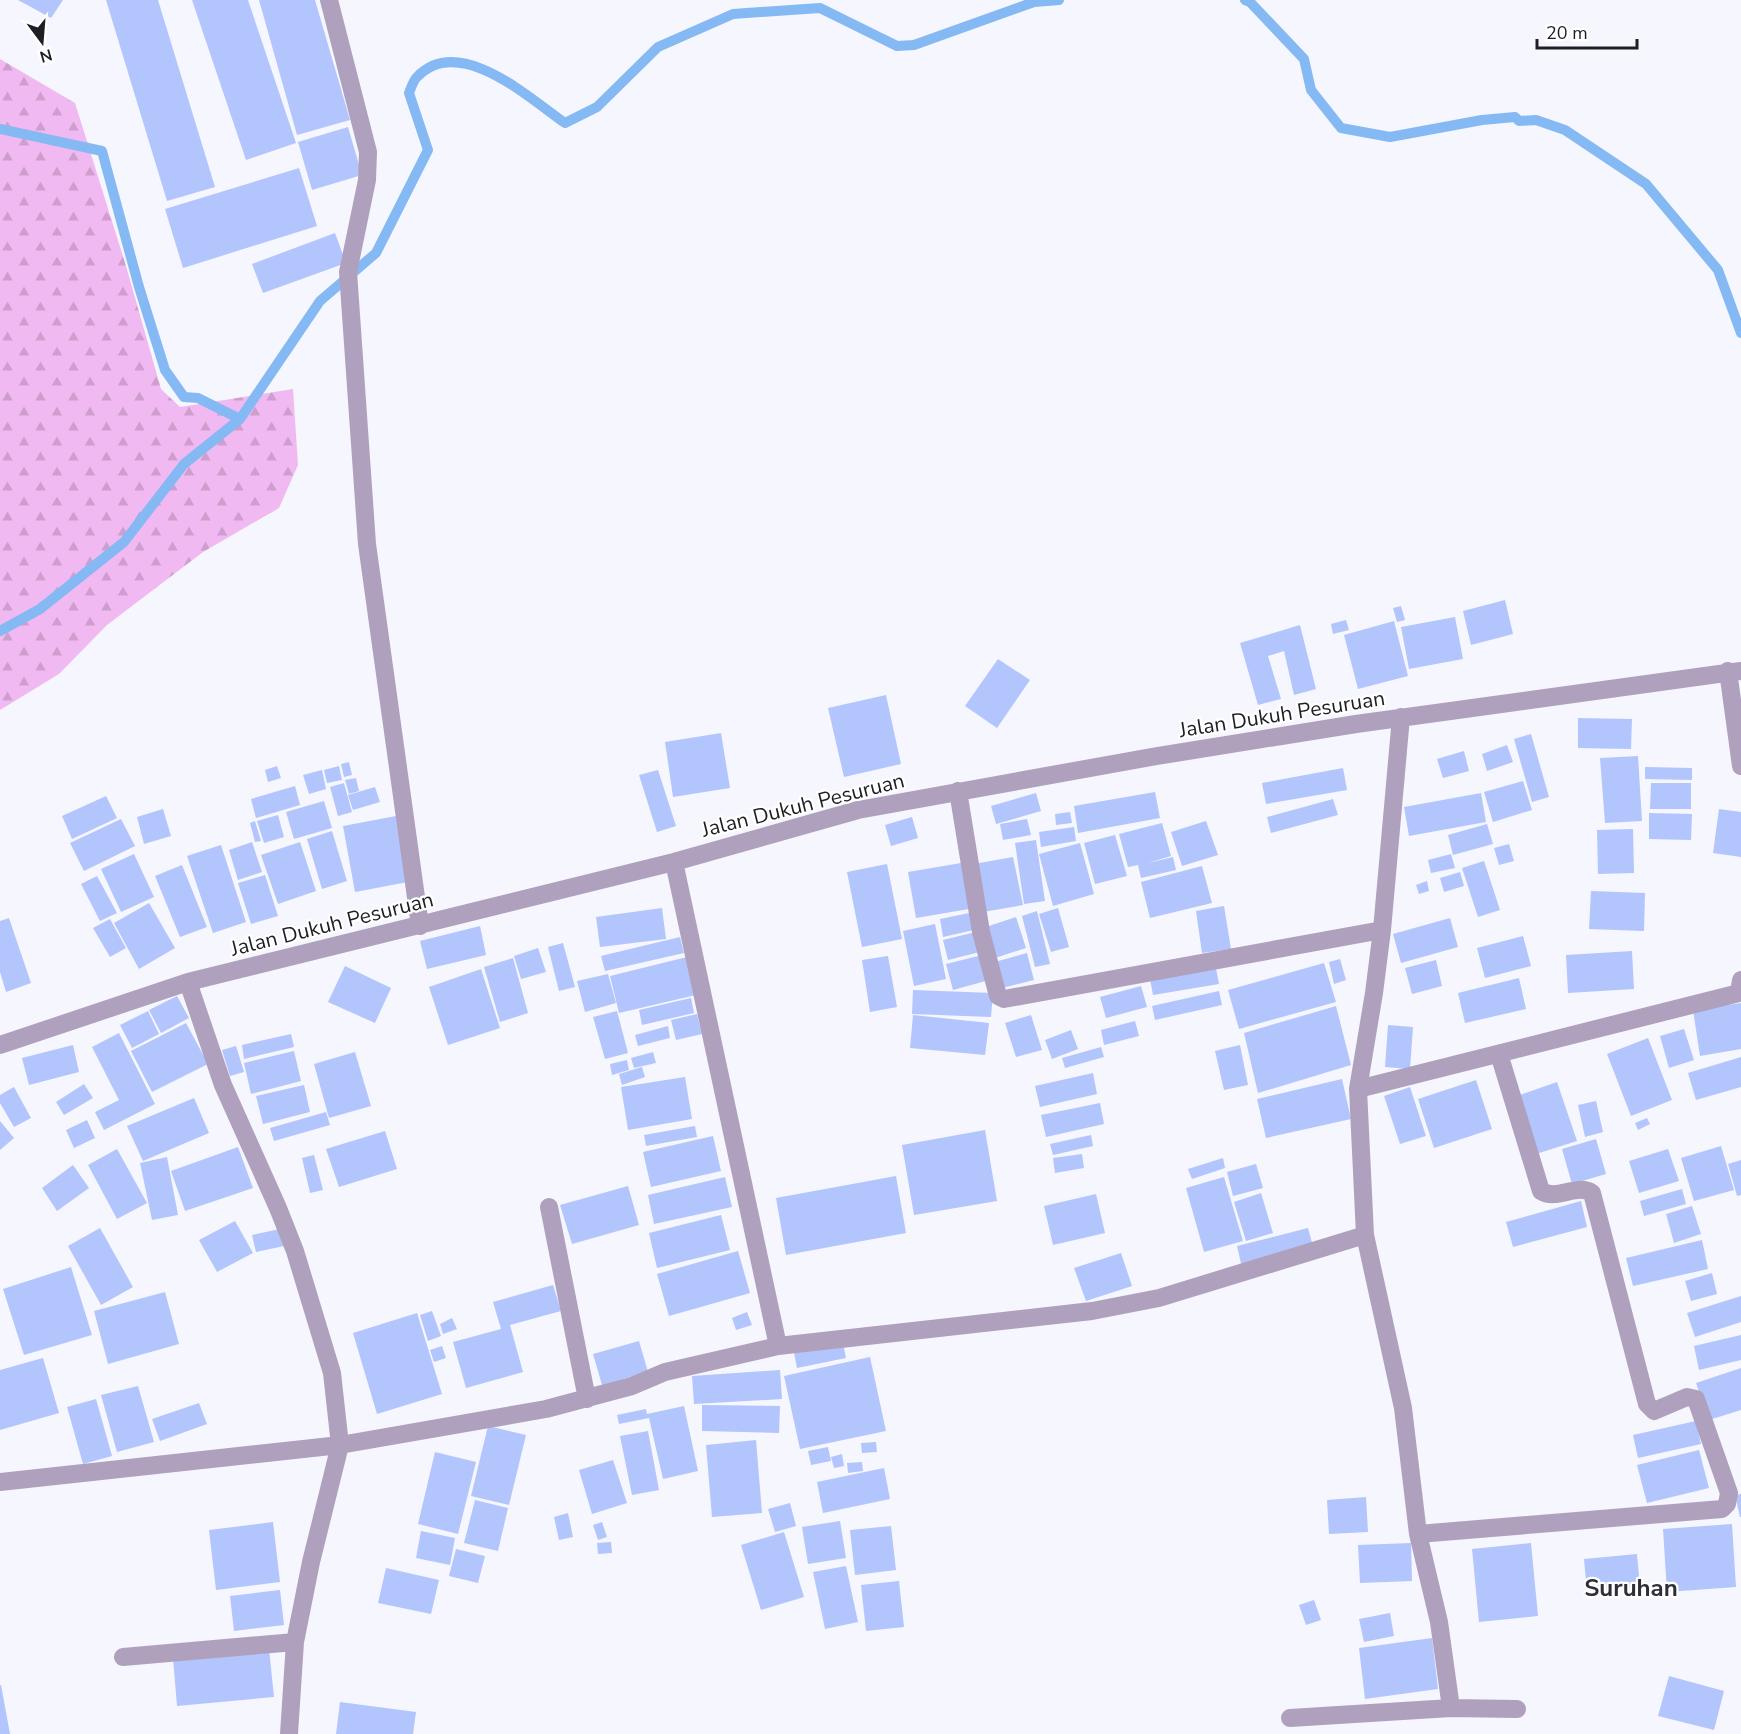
<svg xmlns="http://www.w3.org/2000/svg" width="1741" height="1734" font-family="'Nunito Sans',sans-serif">
<style>
.forest{fill:url(#forest-firs)}
.lines{fill:none;stroke-linecap:round;stroke-linejoin:round}
.stream{stroke:#85b9f3;stroke-width:10}
.building{fill:#b2c5fc}
.minor{stroke:#afa1be;stroke-width:18}
.labels{text-anchor:middle;dominant-baseline:central;stroke-width:4.5;stroke-linejoin:round;paint-order:stroke}
.street-label{font-size:21px;fill:#1f1f23;stroke:#fff}
.quarter-label{font-size:24px;font-weight:bold;fill:#302f38;stroke:#fff}
</style>
<defs>
<pattern id="forest-firs" width="22" height="20" patternUnits="userSpaceOnUse" patternTransform="scale(1.5)"><rect width="22" height="20" fill="#f1b9f1"/><path d="M5 1l3.5 6h-7zM16 11l3.5 6h-7z" fill="#ce9fce"/></pattern>
</defs>
<rect width="100%" height="100%" fill="#f6f6fe"/>
<!-- forest -->
<path class="forest" d="M0,59L75,103L126,266L161,389L180,407L293,389L298,465L279,508L203,552L107,625L59,674L0,710Z"/>
<g class="lines">
<!-- stream -->
<path class="stream" d="M1245,0L1250,2L1304,59L1311,90L1341,128L1390,137L1482,120L1515,117L1519,121L1536,120L1565,130L1646,184L1718,270L1741,333
M0,129L102,151L139,287L165,370L184,397L198,398L240,419
M0,631L40,609L124,542L184,464L240,419L320,301L376,253L428,150L409,93C411,88 413,81 417,77C459,33 529,98 565,123L597,107L658,47L733,14L820,8L897,46L914,45L1034,2L1059,0"/>
</g>
<!-- building -->
<path class="building" d="M18,0H63L51,18Z
M106,0H158L215,187L167,201Z
M192,0H248L296,143L246,160Z
M259,0H315L350,120L297,135Z
M348,127L362,175L312,190L298,142Z
M299,168L317,226L183,268L165,209Z
M335,233L346,263L263,293L252,264Z
M1505,600L1513,634L1471,645L1463,611Z
M1401,606L1405,620L1397,622L1393,608Z
M1455,617L1463,659L1409,669L1401,627Z
M1346,620L1349,630L1333,634L1331,624Z
M1394,621L1408,676L1358,689L1344,635Z
M1300,625L1316,689L1294,695L1284,651L1268,656L1281,699L1258,705L1240,643Z
M998,659L1030,680L997,728L965,706Z
M886,695L901,764L844,777L828,708Z
M1578,718L1632,719L1631,749L1578,748Z
M721,733L730,788L673,797L665,742Z
M1531,734L1549,797L1532,802L1514,739Z
M1507,745L1513,762L1487,771L1482,754Z
M1464,751L1469,771L1443,778L1437,759Z
M1638,756L1642,821L1605,823L1600,758Z
M349,762L352,775L344,777L341,764Z
M277,766L281,778L268,782L265,770Z
M339,766L342,780L327,783L324,770Z
M1645,767L1692,768V780L1645,779Z
M1343,768L1347,790L1266,804L1262,783Z
M322,770L326,789L309,794L303,775Z
M658,770L676,826L657,832L639,775Z
M356,778L359,791L349,794L345,780Z
M1523,781L1532,810L1493,822L1484,792Z
M344,783L352,812L338,816L330,787Z
M1651,783H1691V809H1650Z
M295,786L300,805L256,818L251,799Z
M375,787L380,802L353,810L348,795Z
M1155,792L1160,818L1078,833L1074,806Z
M1036,793L1041,811L996,824L991,806Z
M1481,793L1486,822L1409,836L1404,807Z
M106,796L117,818L72,839L62,816Z
M1333,799L1338,815L1271,833L1267,817Z
M324,801L332,828L294,839L286,812Z
M163,809L171,836L144,844L137,817Z
M1719,809L1741,812V857L1713,853Z
M1070,812L1072,823L1056,825L1055,814Z
M1649,813L1692,814L1691,840L1649,839Z
M278,815L284,837L264,843L257,821Z
M396,816L408,882L355,892L343,826Z
M912,817L918,838L891,846L885,825Z
M121,819L135,846L84,871L70,843Z
M1027,819L1031,835L1003,840L1000,824Z
M255,821L261,841L255,842L250,823Z
M1206,821L1218,855L1182,866L1171,832Z
M1162,823L1171,856L1148,863L1173,857L1176,870L1141,878L1138,865L1128,867L1119,834Z
M1487,824L1493,844L1453,855L1448,835Z
M1074,827L1076,841L1041,847L1039,832Z
M1633,829L1634,873L1598,874L1597,830Z
M332,831L347,881L322,889L307,839Z
M1115,835L1127,876L1095,884L1084,843Z
M1036,840L1045,901L1024,904L1015,843Z
M252,842L262,872L238,880L229,850Z
M300,842L316,891L278,904L261,855Z
M1080,843L1094,894L1053,906L1039,854Z
M1509,844L1514,861L1499,865L1494,848Z
M221,845L246,922L213,933L187,856Z
M134,854L154,897L121,912L101,869Z
M1451,854L1455,868L1431,873L1428,860Z
M1013,857L1023,905L983,912L974,864Z
M1484,861L1500,910L1478,917L1462,868Z
M967,862L975,908L916,918L908,872Z
M887,864L902,939L862,947L847,872Z
M182,865L207,927L180,937L155,876Z
M1202,866L1212,903L1150,918L1141,882Z
M1460,872L1464,886L1444,892L1440,878Z
M265,875L278,916L251,924L238,883Z
M97,876L117,913L100,921L81,884Z
M1427,881L1429,891L1419,894L1416,885Z
M1591,891L1645,893L1644,931L1589,929Z
M149,903L175,948L139,969L114,923Z
M1224,906L1231,949L1202,953L1196,911Z
M662,908L666,939L600,947L596,917Z
M1058,908L1069,947L1051,952L1039,914Z
M1037,911L1050,964L1035,967L1022,916Z
M974,912L978,929L943,937L940,919Z
M1016,917L1026,948L992,959L983,928Z
M9,918L31,983L6,992L0,972V921Z
M1450,918L1458,947L1401,963L1393,934Z
M110,919L126,948L110,957L93,928Z
M935,924L946,979L914,986L903,931Z
M480,926L486,955L427,969L420,941Z
M980,931L984,951L948,960L943,940Z
M1523,936L1531,966L1485,978L1477,948Z
M680,937L684,953L605,971L601,956Z
M563,943L575,987L559,991L548,947Z
M538,948L546,972L521,979L514,956Z
M1632,951L1634,989L1568,993L1566,955Z
M1027,953L1034,980L998,989L991,963Z
M986,954L993,979L953,990L946,964Z
M888,956L897,1007L870,1012L862,960Z
M687,957L696,995L619,1013L610,976Z
M513,958L528,1013L500,1022L484,967Z
M1340,959L1346,980L1334,984L1329,962Z
M1436,960L1442,986L1412,994L1405,968Z
M1215,963L1219,984L1153,995L1149,974Z
M1324,963L1336,1002L1239,1029L1228,990Z
M345,966L391,988L375,1023L328,1002Z
M481,969L500,1028L448,1045L429,987Z
M608,974L616,1003L585,1012L577,981Z
M1519,978L1526,1009L1465,1023L1458,993Z
M1141,986L1147,1007L1106,1018L1100,997Z
M913,990L993,993L991,1017L912,1014Z
M1219,991L1222,1005L1155,1020L1152,1006Z
M177,996L189,1018L161,1033L149,1010Z
M691,998L694,1013L642,1025L639,1010Z
M1741,1003V1049L1700,1056L1693,1010Z
M1336,1006L1351,1065L1258,1093L1244,1033Z
M148,1011L159,1034L132,1048L120,1025Z
M617,1011L628,1053L605,1059L593,1017Z
M697,1014L702,1034L676,1040L671,1020Z
M913,1015L989,1023L985,1055L910,1048Z
M1031,1015L1042,1050L1016,1057L1005,1023Z
M1135,1021L1139,1036L1104,1045L1101,1030Z
M186,1023L208,1064L152,1092L131,1051Z
M1388,1025L1413,1027L1410,1069L1385,1067Z
M668,1026L670,1038L638,1046L635,1035Z
M1684,1029L1694,1060L1669,1068L1660,1036Z
M1071,1030L1078,1049L1052,1059L1045,1040Z
M119,1033L155,1104L104,1130L95,1112L119,1100L92,1047Z
M291,1034L294,1047L244,1059L242,1045Z
M1648,1038L1672,1100L1631,1116L1607,1054Z
M73,1045L79,1072L29,1085L22,1058Z
M1240,1045L1248,1085L1224,1090L1215,1051Z
M236,1046L244,1072L230,1076L222,1050Z
M1101,1047L1104,1057L1065,1068L1062,1058Z
M294,1051L301,1081L251,1094L244,1063Z
M355,1052L371,1106L329,1118L314,1064Z
M653,1052L656,1063L634,1068L631,1058Z
M1741,1057V1087L1696,1100L1688,1073Z
M627,1060L629,1070L612,1075L610,1064Z
M642,1067L645,1077L622,1085L619,1074Z
M1093,1073L1097,1094L1040,1107L1035,1086Z
M685,1077L692,1119L628,1130L621,1087Z
M1342,1079L1351,1119L1266,1138L1257,1099Z
M1476,1080L1492,1129L1434,1148L1418,1099Z
M1557,1082L1577,1141L1536,1154L1517,1096Z
M84,1084L93,1098L64,1115L56,1102Z
M304,1085L310,1112L263,1124L256,1096Z
M14,1087L31,1118L14,1127L0,1103V1095Z
M1410,1087L1426,1136L1400,1144L1384,1096Z
M194,1098L209,1133L143,1161L127,1126Z
M1596,1101L1603,1132L1585,1137L1578,1105Z
M1100,1103L1104,1124L1046,1137L1041,1115Z
M326,1112L330,1125L274,1141L270,1128Z
M1647,1118L1650,1124L1638,1130L1635,1123Z
M87,1120L95,1138L74,1148L66,1130Z
M0,1121L14,1138L0,1150Z
M695,1126L697,1137L646,1146L644,1135Z
M985,1130L997,1201L914,1215L902,1145Z
M385,1131L397,1169L339,1187L326,1149Z
M1091,1135L1093,1146L1053,1155L1050,1144Z
M713,1136L721,1171L651,1187L643,1152Z
M1596,1139L1606,1174L1572,1184L1562,1149Z
M1721,1146L1734,1190L1694,1201L1681,1158Z
M238,1147L253,1188L185,1211L171,1171Z
M117,1149L147,1203L117,1219L88,1165Z
M1668,1149L1679,1181L1639,1193L1629,1161Z
M1082,1154L1084,1168L1055,1173L1053,1158Z
M314,1155L323,1190L310,1193L302,1158Z
M167,1157L178,1215L152,1220L140,1163Z
M1223,1158L1225,1168L1192,1179L1188,1169Z
M1741,1160V1195L1737,1196L1728,1164Z
M1256,1164L1263,1188L1233,1196L1227,1172Z
M73,1165L89,1188L57,1211L42,1188Z
M896,1176L906,1233L786,1255L776,1198Z
M725,1177L732,1207L654,1224L648,1195Z
M1224,1177L1243,1241L1204,1252L1186,1188Z
M628,1186L639,1225L572,1244L560,1205Z
M1682,1189L1686,1204L1644,1216L1640,1201Z
M1261,1193L1273,1233L1246,1241L1234,1202Z
M1096,1194L1105,1233L1053,1245L1044,1206Z
M1581,1201L1587,1227L1513,1247L1506,1222Z
M1692,1206L1701,1234L1674,1243L1666,1214Z
M721,1215L730,1250L657,1268L649,1233Z
M235,1221L253,1253L217,1272L199,1240Z
M100,1228L133,1287L101,1305L68,1246Z
M1308,1228L1314,1250L1242,1268L1237,1246Z
M280,1229L284,1246L256,1252L252,1235Z
M1702,1240L1708,1269L1633,1286L1626,1258Z
M738,1251L750,1293L669,1316L657,1274Z
M1121,1253L1132,1286L1086,1301L1074,1268Z
M71,1267L92,1335L24,1355L3,1289Z
M1712,1273L1717,1294L1691,1301L1685,1281Z
M553,1285L561,1311L510,1325L523,1372L466,1388L453,1342L501,1329L493,1302Z
M165,1292L179,1344L108,1364L94,1311Z
M1741,1296V1322L1695,1337L1687,1313Z
M432,1311L441,1336L428,1341L420,1315Z
M747,1312L752,1325L736,1330L732,1318Z
M417,1313L442,1394L377,1414L353,1333Z
M452,1318L457,1329L443,1334L440,1324Z
M1741,1335V1360L1699,1370L1694,1346Z
M639,1341L648,1372L602,1385L593,1354Z
M843,1343L846,1358L797,1368L794,1353Z
M442,1346L446,1358L434,1362L430,1350Z
M870,1357L886,1431L800,1449L784,1376Z
M43,1358L59,1413L0,1430V1370Z
M1741,1368V1410L1709,1420L1696,1383Z
M780,1370L782,1399L694,1404L692,1376Z
M138,1386L154,1442L117,1452L101,1395Z
M96,1399L112,1456L83,1464L67,1407Z
M199,1403L207,1424L160,1441L152,1419Z
M702,1405L780,1406L779,1433L702,1431Z
M684,1406L698,1471L663,1479L649,1418L619,1424L617,1415L646,1409L647,1414Z
M1696,1421L1701,1444L1638,1458L1633,1435Z
M488,1426L526,1435L509,1505L471,1496Z
M648,1431L659,1490L632,1495L620,1436Z
M756,1440L762,1513L712,1517L706,1445Z
M876,1442L877,1452L862,1453L861,1443Z
M828,1447L831,1461L811,1465L808,1451Z
M1699,1450L1709,1488L1647,1503L1637,1465Z
M435,1452L476,1462L458,1534L418,1524Z
M842,1454L844,1466L834,1468L831,1457Z
M613,1460L627,1503L592,1514L579,1470Z
M862,1462L863,1471L848,1473L847,1463Z
M884,1468L890,1499L823,1513L817,1482Z
M1741,1494V1517H1740L1735,1495Z
M1366,1497L1368,1532L1329,1534L1327,1500Z
M475,1500L508,1508L498,1551L464,1543Z
M790,1503L796,1526L775,1532L768,1509Z
M568,1513L573,1537L559,1540L554,1517Z
M840,1521L846,1558L808,1564L802,1527Z
M273,1522L280,1582L216,1590L209,1530Z
M602,1522L607,1537L598,1540L593,1525Z
M1732,1524L1736,1587L1667,1592L1663,1529Z
M891,1526L896,1570L855,1575L850,1530Z
M421,1531L455,1538L450,1565L416,1558Z
M784,1532L804,1597L761,1610L741,1545Z
M611,1542L612,1553L598,1554L597,1543Z
M1411,1543L1412,1581L1360,1583L1358,1545Z
M1531,1543L1538,1616L1479,1622L1472,1549Z
M456,1549L485,1556L478,1583L449,1576Z
M1637,1554L1640,1587L1587,1592L1584,1559Z
M846,1566L858,1622L825,1629L813,1572Z
M386,1568L439,1580L431,1614L378,1603Z
M899,1581L904,1627L866,1631L861,1585Z
M280,1590L284,1625L234,1631L230,1596Z
M1314,1600L1321,1620L1306,1625L1299,1605Z
M1390,1613L1394,1636L1364,1642L1359,1619Z
M1432,1638L1438,1689L1365,1699L1359,1648Z
M269,1649L274,1697L177,1706L173,1658Z
M1669,1676L1724,1691L1714,1730L1658,1716Z
M0,1685H1L10,1734H0Z
M340,1702L416,1712L413,1734H336Z"/>
<g class="lines">
<!-- minor -->
<path class="minor" d="M329,0L368,152L367,180L348,272L367,544L420,926
M1728,671L1741,766
M1401,717L1382,930L1374,993L1358,1089L1365,1235L1403,1408L1418,1534L1439,1622L1451,1708
M958,791L981,932L998,996L1004,999L1382,930
M674,862L778,1346
M188,982L223,1085L278,1208L295,1251L332,1373L340,1445L311,1562L295,1642L289,1734
M0,1045L188,982L674,862L858,810L1157,756L1356,724L1741,671
M1358,1089L1739,993L1741,980
M549,1207L587,1399
M0,1482L340,1445L546,1409L632,1386L665,1372L778,1346L1092,1311L1159,1298L1365,1235
M1418,1534L1722,1509L1727,1504L1729,1493L1696,1399L1687,1397L1654,1411L1647,1404L1592,1193C1577,1183 1557,1201 1541,1191L1499,1054
M123,1657L295,1642
M1290,1718L1451,1708L1517,1709"/>
</g>
<g class="labels">
<!-- street labels -->
<g class="street-label">
<text transform="translate(1282 714) rotate(-9)">Jalan Dukuh Pesuruan</text>
<text transform="translate(803 805) rotate(-14)">Jalan Dukuh Pesuruan</text>
<text transform="translate(332 924) rotate(-14)">Jalan Dukuh Pesuruan</text>
</g>
<!-- quarter labels -->
<g class="quarter-label">
<text x="1631" y="1588">Suruhan</text>
</g>
</g>
<!-- north arrow -->
<g transform="translate(42 42) rotate(164)" stroke="#ffffff" stroke-width="4.5" paint-order="stroke">
<path d="M0-4.5L10 22L0 15L-10 22Z" fill="#1f1f23"/>
<text y="-9" font-size="16" font-weight="bold" text-anchor="middle" fill="#1f1f23">N</text>
</g>
<!-- scale -->
<path d="M1537 39v9h100v-9" fill="none" stroke="#1f1f23" stroke-width="3"/>
<text x="1546" y="39" font-size="18" fill="#1f1f23" stroke="#ffffff" stroke-width="4.5" paint-order="stroke">20 m</text>
</svg>
